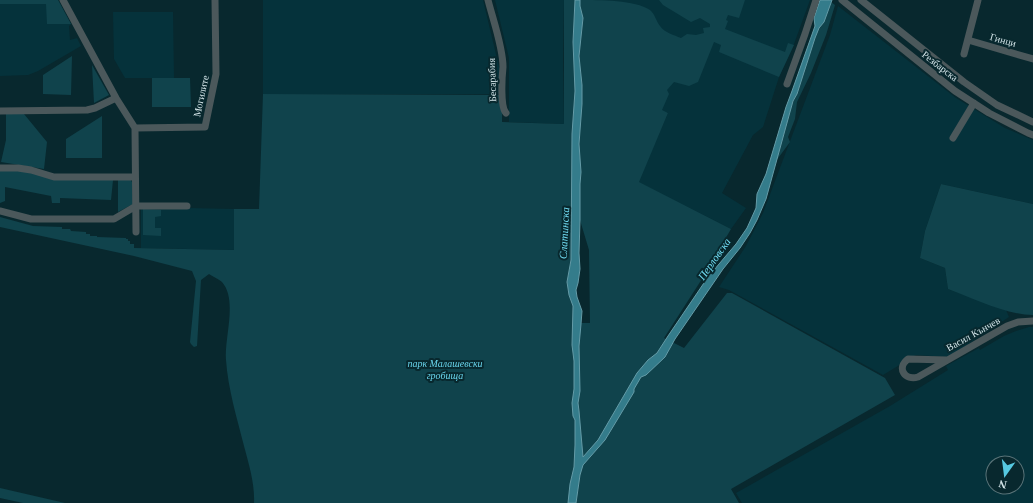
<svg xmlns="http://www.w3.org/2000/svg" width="1033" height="503" font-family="'Times New Roman',serif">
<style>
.built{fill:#05323b;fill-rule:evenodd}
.green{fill:#10434c}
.water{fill:#347c8b;stroke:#649ba7}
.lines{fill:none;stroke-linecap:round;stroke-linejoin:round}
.minor{stroke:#4b585b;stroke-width:7}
.labels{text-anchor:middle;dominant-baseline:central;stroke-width:4;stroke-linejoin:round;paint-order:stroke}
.street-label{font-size:10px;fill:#d3e4e8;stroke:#08282e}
.park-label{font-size:10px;font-style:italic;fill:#69d5ec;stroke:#08282e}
.water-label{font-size:11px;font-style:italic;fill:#71ddf4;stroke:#08282e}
</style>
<rect width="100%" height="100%" fill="#08282e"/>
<!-- built -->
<path class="built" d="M0,0H58L71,24L69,26L70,40L77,38L81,46L38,71L28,75L0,76Z
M263,0H483L499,67V94H263Z
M495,0H564L563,59L564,124L509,122V58Z
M588,0H810L794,44L779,77L763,127L753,135L722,193L746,208L731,229L638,182L668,113L662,111Z
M838,6L956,98L1005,128L1033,140V204L941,184L925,231L920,258L945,268L948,289L1006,310L1009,317L949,357L916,355L883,375L729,290L719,287L746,246L763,213L830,35Z
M113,12H173L174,78H125L114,59Z
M141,207L234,209V250L141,248Z
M1029,327H1033V503H742L736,493L890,406L948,370L946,366L979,348L980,350L1004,336L1016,331ZM993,463H1017V487H993Z"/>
<!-- green -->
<path class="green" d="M0,0H58L71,24H47L46,4H0Z
M564,0H575L573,42L575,91L574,104L571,183V260L567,282L569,295L573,306L572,323H590L589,250L580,220V184L581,172L579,144L582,104V85L579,56L583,18L580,6V0C600,0 635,0 650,10C655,14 656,21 660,26C665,33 674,35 681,38L687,34L696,35L704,33L703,28L710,27V24L700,18L691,22L663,5L659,0H745L739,18L728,15L726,20L728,21L725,29L785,52L788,43L794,45L779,77L719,52L721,45L714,42L698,82L689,86L674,82L667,90L669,94L662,110L668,113L639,182L731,229L700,282L664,338L684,348L727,293H732L885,378L895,395L731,489L739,503H254C255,484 249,465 244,446C237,418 228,389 226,360C224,338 238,300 222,282C219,279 213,277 209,274L201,280L197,346L194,347L191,344L190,342L196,281L192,271L134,256L0,227V217L33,226L62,227V229H70L71,231L86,232V234H90V236H97V237L126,238V239H128V241H130V244H134V248L234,250V209H259L263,94L502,95V122L564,124Z
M831,2L835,5L826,35L811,73L797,102L795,119L788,137L790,142L776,161L793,101L797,94L815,38L819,28L824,22Z
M72,56L71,95L43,94V75Z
M92,65L109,95L94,103Z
M152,78H190L191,107H152Z
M6,114H24L47,142L44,169L1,162L6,140Z
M102,116V158H66V139Z
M0,169L113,180L111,200L60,198V203H52L51,196L5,187V201L0,203Z
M118,179H130L132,182L133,204L118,212Z
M941,184L1033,204V315C1007,315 972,298 948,289L945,268L920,258L925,231Z
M143,209L161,210V216L155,217V228H161V236L143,235Z
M0,488L65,503H23L0,498Z"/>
<!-- water -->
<path class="water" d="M575,0H580V6L583,18L579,56L582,85V104L579,144L581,172L580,184V220L579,253L580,269L578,283L576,290L577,297L582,311L581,324L579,346L580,391L578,403L579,411L583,457L598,440L637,373L648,360L657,353L668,336L708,277L736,244L747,228L756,208L757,194L766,174L786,107L792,91L815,26L814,18L820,0H832L824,22L819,28L815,38L797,94L793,101L766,199L757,220L750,233L740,248L723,269L675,339L665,357L646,375L641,377L634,389V392L605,440L583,465L580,475L576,503H568L570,484L574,467L575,445V420L573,416L572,403L574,389V361L572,345L573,306L569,295L567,282L571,260L572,134L575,91L573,42Z"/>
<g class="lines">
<!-- minor -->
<path class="minor" d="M63,0L116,98L135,128L136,232
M488,0C493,20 503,47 503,67C502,76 500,107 506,113
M842,0L955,91L989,113L1028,133L1033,135
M861,0L964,82L997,105L1033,122
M968,40L1033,59
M964,54L978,0
M787,84L805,34L816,0
M0,111L87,110L95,108L116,98
M135,128L205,127L216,74L215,0
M953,138L974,103
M0,168H18L31,170L54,177H135
M0,211L31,219H114L136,206H187
M947,360L908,359C896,368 905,381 918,377L1007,326L1018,322L1033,321"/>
</g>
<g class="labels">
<!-- street labels -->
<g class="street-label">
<text transform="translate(1003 40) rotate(16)">Гинци</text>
<text transform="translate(940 66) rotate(38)">Резбарска</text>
<text transform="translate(492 80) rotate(-92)">Бесарабия</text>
<text transform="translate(201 96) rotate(-78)">Могилите</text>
<text transform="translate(973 334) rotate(-29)">Васил Кънчев</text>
</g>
<!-- park labels -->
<g class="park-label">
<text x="445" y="363">парк Малашевски<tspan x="445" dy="12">гробища</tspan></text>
</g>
<!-- water labels -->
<g class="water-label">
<text transform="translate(564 233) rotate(-87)">Слатинска</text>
<text transform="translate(714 259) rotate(-55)">Перловска</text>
</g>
</g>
<!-- north arrow -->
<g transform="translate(1005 475) rotate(194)"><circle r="19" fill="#08282e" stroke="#597378"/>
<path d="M0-3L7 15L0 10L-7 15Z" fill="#56c9e1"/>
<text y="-6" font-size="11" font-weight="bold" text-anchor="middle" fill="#d3e4e8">N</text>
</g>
</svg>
